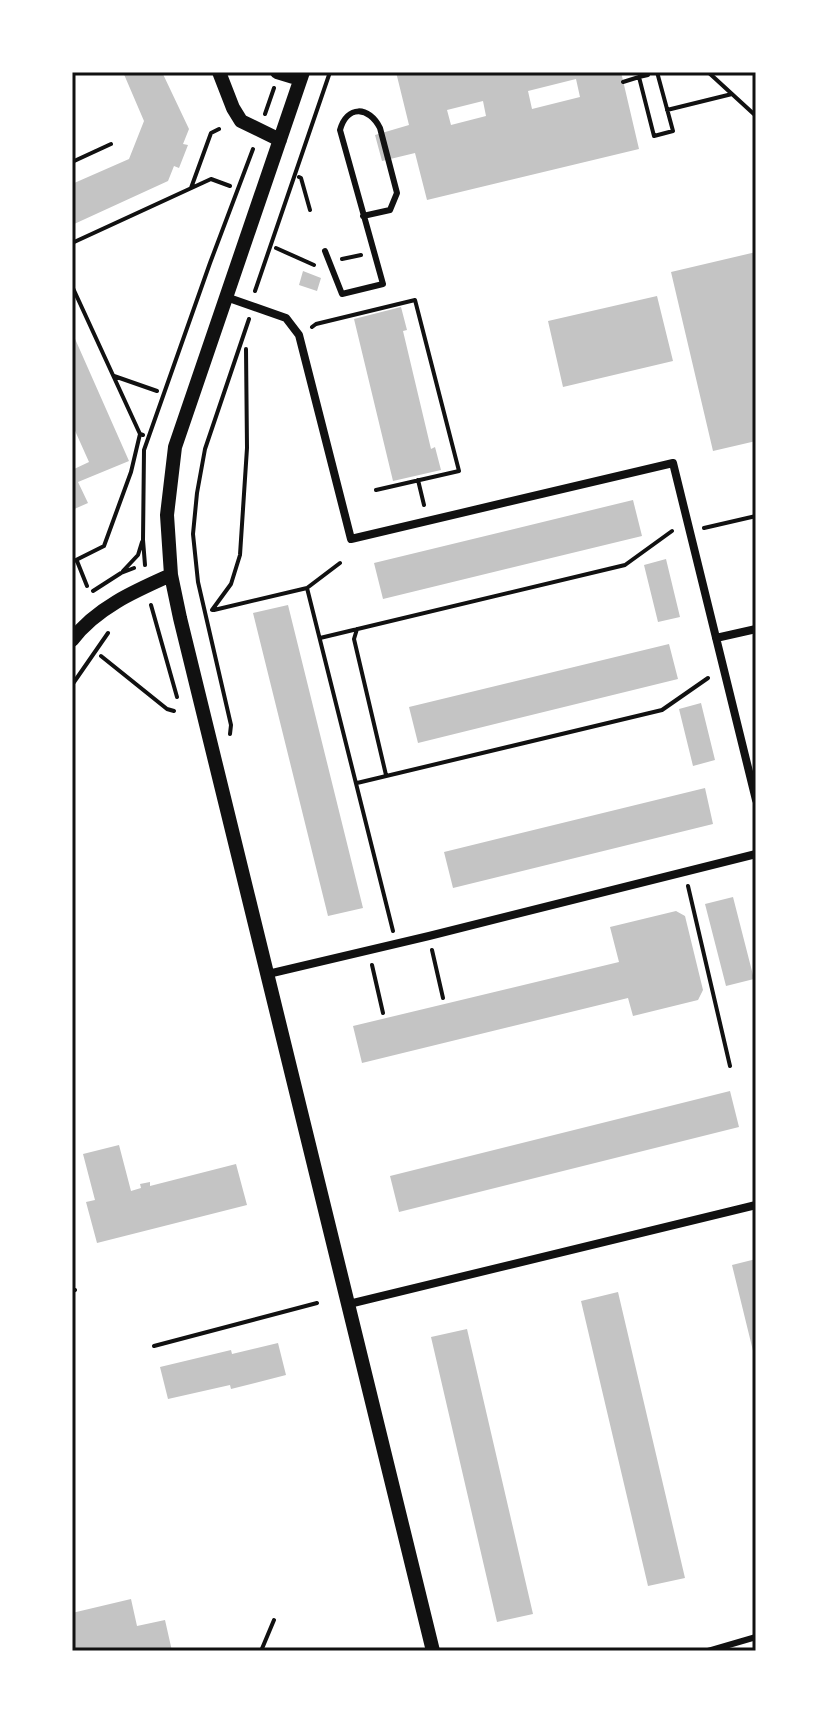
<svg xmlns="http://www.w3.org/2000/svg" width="828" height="1723" font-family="'Alegreya Sans',sans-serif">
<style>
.building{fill:#c4c4c4;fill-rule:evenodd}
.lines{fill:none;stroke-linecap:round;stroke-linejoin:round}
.path{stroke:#111;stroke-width:4}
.service{stroke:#111;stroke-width:6}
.minor{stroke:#111;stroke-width:8}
.tertiary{stroke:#111;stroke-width:14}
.neatline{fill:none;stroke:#111;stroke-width:3}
</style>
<rect width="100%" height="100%" fill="#fff"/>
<!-- building -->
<path class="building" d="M123,72H162L189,129L183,144L188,145L179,168L174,166L168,181L72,225V184L129,159L144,121Z
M396,72H621L639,149L427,200L415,153L382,161L375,135L409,125ZM576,79L580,97L532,109L528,91ZM483,101L486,116L451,125L447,110Z
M756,252V441L713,451L671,272Z
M303,271L321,278L317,291L299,285Z
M657,296L673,361L563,387L548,321Z
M401,307L407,330L403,331L431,449L435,447L441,470L393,481L354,319Z
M72,332L129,461L78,482L88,503L72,510V470L89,462L72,424Z
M633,500L642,536L383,599L374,563Z
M666,559L680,617L658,622L644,565Z
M288,605L363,908L328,916L253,613Z
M669,644L678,679L418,743L409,707Z
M701,703L715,760L693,766L679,709Z
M705,788L713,824L453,888L444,852Z
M733,897L754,979L726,986L705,904Z
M676,911L685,916L703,990L698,1000L633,1016L628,998L362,1063L353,1026L619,962L610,927Z
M730,1091L739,1127L399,1212L390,1176Z
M119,1145L131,1191L141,1188L140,1184L150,1182V1186L236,1164L247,1205L97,1243L86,1202L95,1200L83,1154Z
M756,1259V1359H755L732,1265Z
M618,1292L685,1578L648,1586L581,1301Z
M467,1329L533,1614L497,1622L431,1337Z
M278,1343L286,1375L231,1389L230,1385L168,1399L160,1367L231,1350L232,1354Z
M131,1599L137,1626L165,1620L172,1651H72V1613Z"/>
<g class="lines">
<!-- path -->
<path class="path" d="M708,72L756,116
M639,77L648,75L647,72
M623,82L639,77L654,136L673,131L657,72
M667,110L732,94
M265,114L274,88
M72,162L111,144
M299,177L301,178L310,210
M191,188L211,133L219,129
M72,243L211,179L230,186
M276,248L314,265
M342,259L361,255
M72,286L140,434L143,435
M255,291L330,72
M312,327L316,324L415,300L459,471L376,490
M114,376L157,391
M418,480L424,505
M704,528L756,516
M77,561L87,586
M72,562L104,546L131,472L140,434
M145,565L143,540L144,450L210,263L253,149
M123,571L138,555L142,542
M307,588L393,931
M93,591L121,573L134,568
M151,605L177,697
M212,610L231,584L240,555L247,448L246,349
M214,610L307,588L340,563
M357,629L354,639L386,775
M320,638L625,565L672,531
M101,656L167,709L174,711
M72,685L108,633
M230,734L231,725L198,582L193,534L197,493L205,449L249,319
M357,783L662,710L708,678
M688,886L730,1066
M432,950L443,998
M372,965L383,1013
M72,1291L75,1290
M154,1346L317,1303
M261,1651L274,1620"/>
<!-- service -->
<path class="service" d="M325,251L342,294L383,284L340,130C347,105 369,106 380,128L397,193L390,210L363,216
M708,1651L756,1637"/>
<!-- minor -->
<path class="minor" d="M226,297L286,318L299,335L351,539L673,463L756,800
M716,638L756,629
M268,974L429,936L756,854
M349,1304L756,1205"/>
<!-- tertiary -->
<path class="tertiary" d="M219,72L233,108L241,121L280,140
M277,72L300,79
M303,72L175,447L167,515L171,575L180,618L433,1651
M72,640C96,608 135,591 171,575"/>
</g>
<!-- border -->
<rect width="828" height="1723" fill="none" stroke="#ffffff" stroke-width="148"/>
<rect x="74" y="74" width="680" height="1575" class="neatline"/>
</svg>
